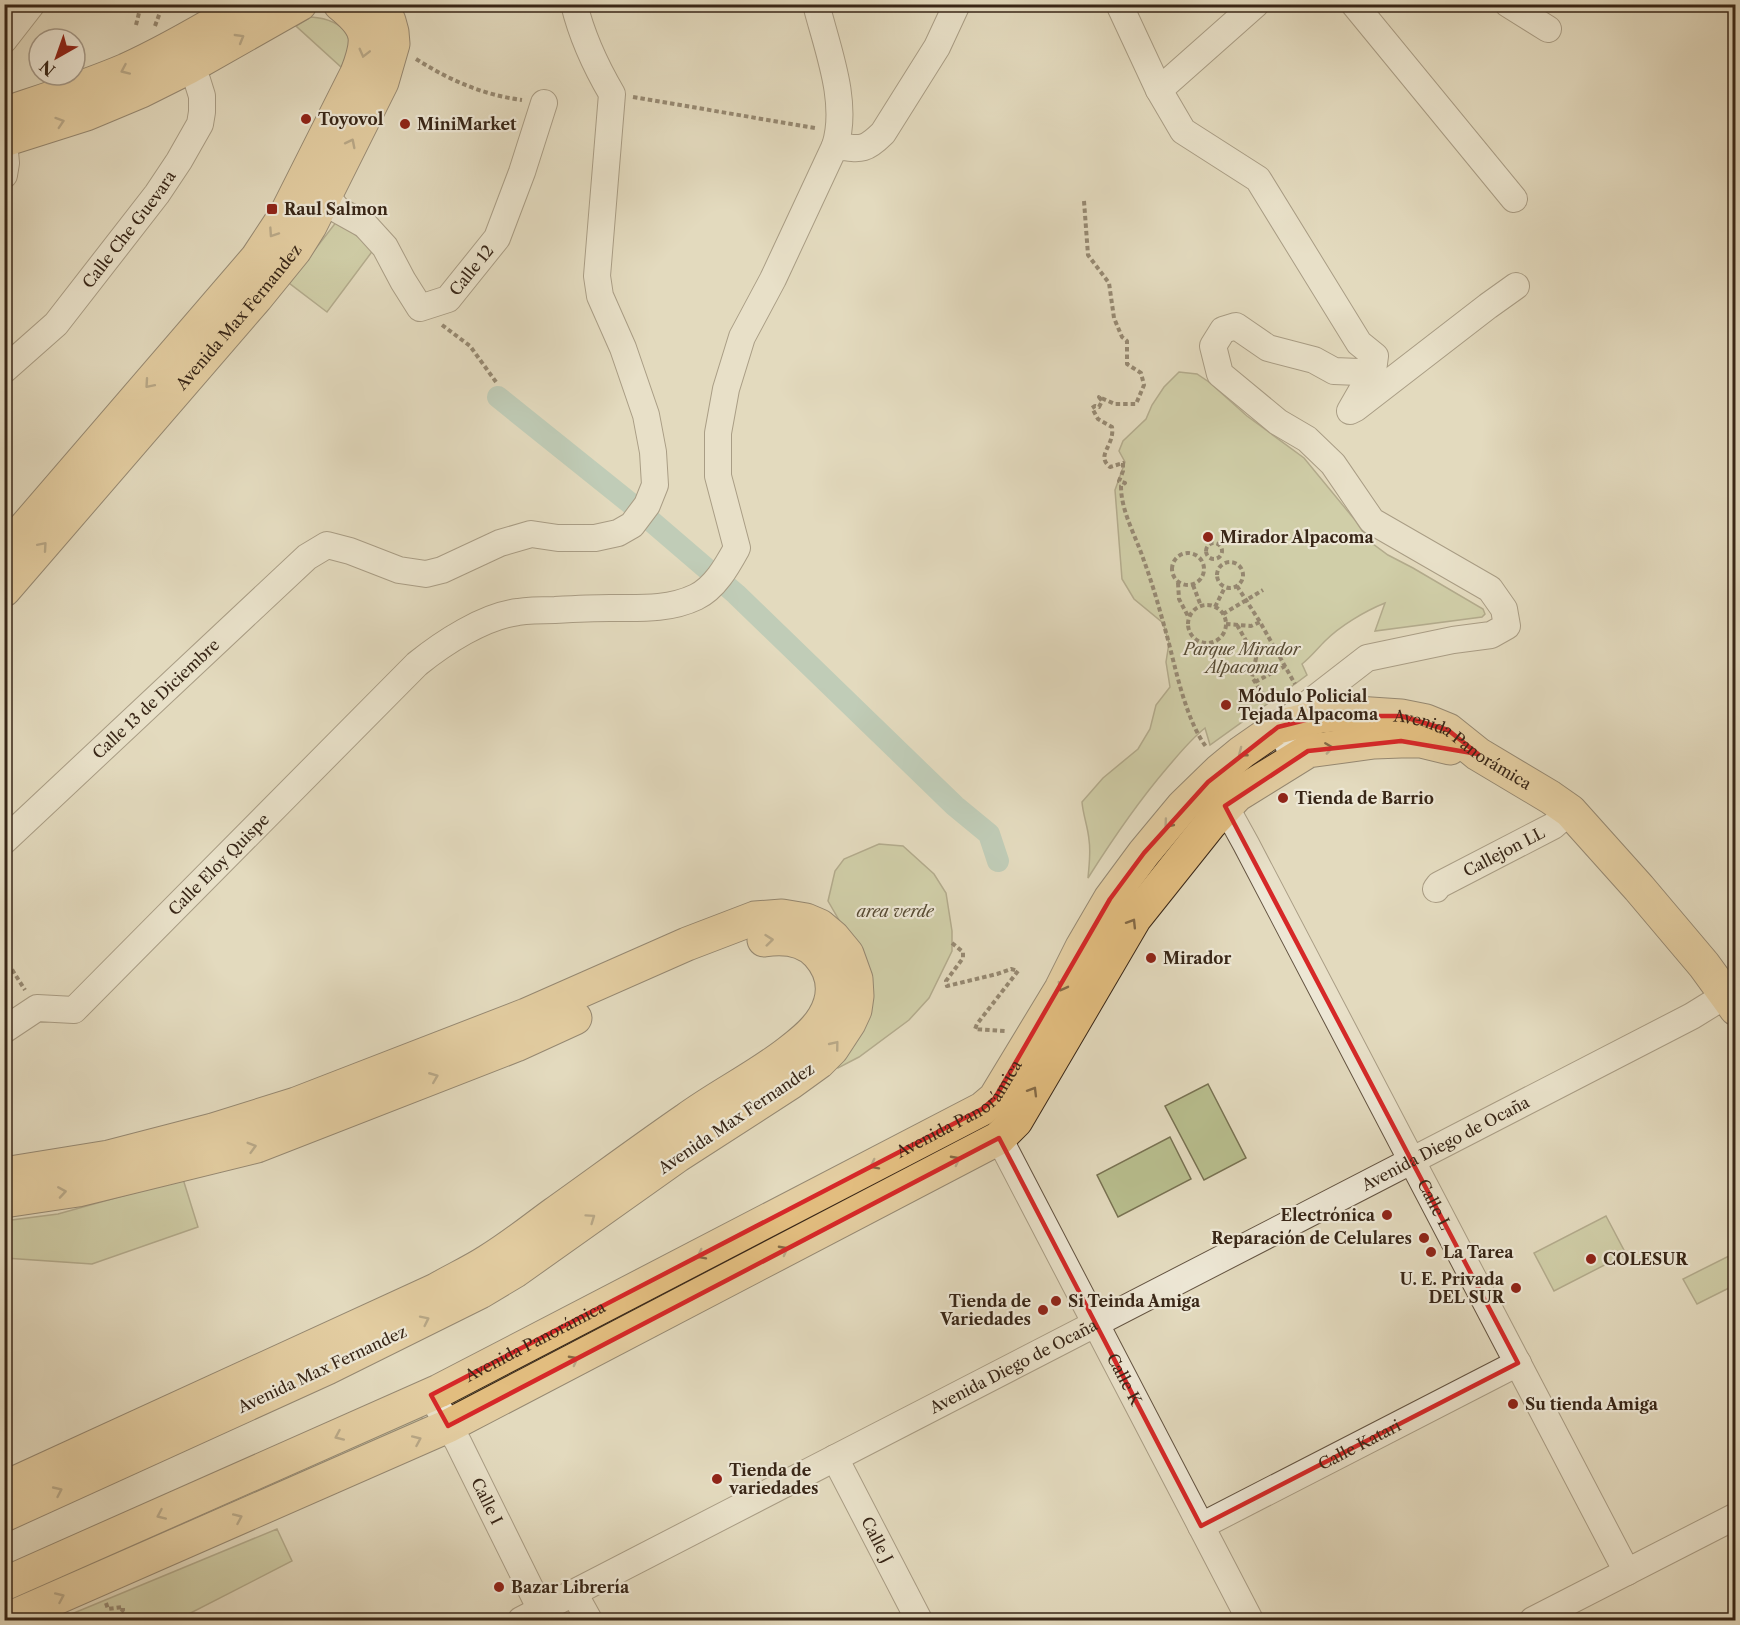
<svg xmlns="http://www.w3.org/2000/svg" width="1740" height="1625" font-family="'Libre Caslon Text',serif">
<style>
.green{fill:#b8be8e;stroke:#787252;stroke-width:1.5}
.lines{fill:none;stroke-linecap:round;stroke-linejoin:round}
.canal{stroke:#95bbaf;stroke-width:22}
.minor-casing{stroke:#635341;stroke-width:28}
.major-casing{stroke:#382617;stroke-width:35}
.path{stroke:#382617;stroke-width:4;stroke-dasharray:4.5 3;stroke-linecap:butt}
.minor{stroke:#ede7d5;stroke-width:26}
.major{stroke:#e2bd7f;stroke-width:33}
.oneway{stroke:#846a46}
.marked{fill:none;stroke:#d62828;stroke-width:4.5;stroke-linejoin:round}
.poi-dot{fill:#8f2418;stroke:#ede7d5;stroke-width:2}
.labels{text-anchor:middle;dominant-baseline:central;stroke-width:4.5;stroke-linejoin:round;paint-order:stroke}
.poi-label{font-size:16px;font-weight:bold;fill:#382617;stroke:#ede7d5;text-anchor:start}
.street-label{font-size:16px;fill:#382617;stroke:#ede7d5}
.park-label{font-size:16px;font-style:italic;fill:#584c35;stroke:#ede7d5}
</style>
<rect width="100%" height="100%" fill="#e3dabe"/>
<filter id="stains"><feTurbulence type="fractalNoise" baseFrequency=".00333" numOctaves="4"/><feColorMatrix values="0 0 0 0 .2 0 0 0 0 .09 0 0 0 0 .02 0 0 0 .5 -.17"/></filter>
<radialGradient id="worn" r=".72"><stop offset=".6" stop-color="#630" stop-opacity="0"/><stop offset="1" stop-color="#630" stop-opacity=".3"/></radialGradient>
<!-- green -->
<path class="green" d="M311,17C324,18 339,21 347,34C349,38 350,45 351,49L341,67L296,26Z
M337,221L374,249L327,312L289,283Z
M1179,372L1197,374L1209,382L1247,416L1304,458L1355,520L1369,541L1388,555L1413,568L1483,609L1485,614L1482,617L1375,631L1385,603C1365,611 1340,626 1325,641C1317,649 1311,657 1302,664L1307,675L1295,684L1210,745L1205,728C1190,740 1179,754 1167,768C1137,803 1112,840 1088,878C1089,865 1091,852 1089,840C1088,827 1083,815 1082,802L1103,778L1138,749L1150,729L1156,705L1170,687L1166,662L1169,643L1163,623L1134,599L1122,579L1115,490L1125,462L1119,451L1123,441L1146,419L1152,405L1164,387Z
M879,844L903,846L934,874L946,893L952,931V951L929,998L909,1020L859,1057L838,1068L832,1049L847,934L828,901L835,871L844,859Z
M1208,1084L1246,1158L1204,1180L1165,1106Z
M972,1132L974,1134L455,1404L454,1401Z
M1170,1137L1191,1179L1118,1217L1097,1175Z
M183,1179L198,1227L92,1264L5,1258L4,1221L58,1214Z
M1606,1216L1626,1254L1554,1291L1534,1253Z
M1735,1253V1285L1697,1304L1683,1279Z
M420,1417L424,1419L15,1600L14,1596Z
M277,1529L292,1561L177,1620H57Z"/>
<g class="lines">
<!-- canal -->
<path class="canal" d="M498,397L630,503L736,594L955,806L989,834L998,861"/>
<defs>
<g id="minor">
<path d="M816,4C827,48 849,102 835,146"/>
<path d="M1119,4L1159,90L1183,131L1258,179L1359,343L1375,356L1373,371L1359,372L1334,371L1314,360L1268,348L1236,326L1223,330L1213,346L1220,374L1278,422L1307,439L1333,464L1372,521L1490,589L1504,609L1507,626L1491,635L1453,640L1367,658L1278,727L1296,759"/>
<path d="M1354,4L1514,199"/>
<path d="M1508,4L1548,29"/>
<path d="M4,40L32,4"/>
<path d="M1159,90L1256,4"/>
<path d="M4,141L6,163L4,175"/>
<path id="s1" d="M312,188L325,195L338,210L365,225L385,247L403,281L420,308L448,299L497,238L522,172L544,103"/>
<path id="s2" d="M4,370L56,324L157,194L179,161L200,124L202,112V96L197,80L189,67"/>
<path d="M1373,371L1350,411L1356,408L1488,306L1516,286"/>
<path id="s3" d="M1225,806L1246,844L1627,1572"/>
<path id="s4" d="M4,841L307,557L327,545L350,551L399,570L426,574L442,570L500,543L531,534L558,538H595L618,533L632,525L647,505L655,485L653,452L646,415L623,348L600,296L597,276L612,94C595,65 582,37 574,4"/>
<path id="s5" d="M1436,889L1439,885L1553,826L1570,811"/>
<path id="s6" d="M4,1030L37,1008L74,1010L417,664C443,643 484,616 518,612C530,610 543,610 555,610C573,609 592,608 610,608C639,608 669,610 696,597C715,588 727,566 737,548L718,476V433L726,389L742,337L773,279L835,146C860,149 864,152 883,133L937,47L957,4"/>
<path id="s7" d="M999,1138L1250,1620"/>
<path id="s8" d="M431,1395L458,1442L541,1610"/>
<path id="s9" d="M835,1458L919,1620"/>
<path id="s10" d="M1201,1526L1518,1363"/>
<path d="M574,1593L589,1620"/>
<path id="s11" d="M521,1620L1692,1016L1726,995"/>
<path d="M1533,1620L1736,1516"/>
</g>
<g id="major">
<path d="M4,114C45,100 86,87 126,70C168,51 207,28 247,4"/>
<path d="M4,140L86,114L141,91L189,67L300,4"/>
<path d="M4,552L257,258L286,214L357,73C370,39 370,28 340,4"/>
<path id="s12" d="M4,590L256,298L295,250L310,226L382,82L393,44L392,32L389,21L378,4"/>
<path d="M4,1174L109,1157L213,1130L296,1104L526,1015L687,944L755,918L782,916L806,920L820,926L833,937L847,954L856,979L857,996L855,1010L849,1023L832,1049L819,1062L790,1083L677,1156L515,1271L480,1292L327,1368L4,1515"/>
<path d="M4,1201L78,1190L257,1146L516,1045L575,1018"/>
<path d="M4,1488L436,1290C453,1280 471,1272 488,1261C511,1247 532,1230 554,1214C599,1182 642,1150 687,1119C720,1095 757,1077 789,1052C802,1042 816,1031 824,1017C837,995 835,973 818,954C804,939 783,937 764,940"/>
<path id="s13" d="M4,1584L439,1391L982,1109L995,1098L1061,989L1082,947L1110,899L1144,853L1183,806L1219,771L1242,752L1278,727L1321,716L1356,713L1401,716L1426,721L1448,730L1478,754L1550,797L1570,811L1639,888L1704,965L1736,1009"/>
<path d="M6,1620L448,1426L999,1138L1016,1121L1135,918L1210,824L1237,795L1308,751L1374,742L1401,741H1421L1450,748"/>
</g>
</defs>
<!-- minor casing -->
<use href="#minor" class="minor-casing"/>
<!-- major casing -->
<use href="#major" class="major-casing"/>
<!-- path -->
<path class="path" d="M134,4H137
M136,25L139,13L146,4
M155,26L163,4
M416,59C449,80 483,95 522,100
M633,97L815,128
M1084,201L1088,255L1109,283L1114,318L1122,337L1127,341V364L1141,373L1144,385L1136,404H1115L1099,397L1102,401L1099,407L1095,406L1092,408L1098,419L1112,427C1115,446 1095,455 1110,467L1123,463V471L1119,481L1125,483L1121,486C1121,512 1136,536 1144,561C1153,585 1160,611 1167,636C1176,670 1186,721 1207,748
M442,325L470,346L496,382
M1206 551a8 8 0 1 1 16 0a8 8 0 1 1-16 0Z
M1172 569a16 16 0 1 1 32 0a16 16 0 1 1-32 0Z
M1217 575a13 13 0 1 1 26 0a13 13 0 1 1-26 0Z
M1178,583L1179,599L1189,618
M1193,585L1201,606
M1237,586L1260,622L1295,684
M1188 624a19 19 0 1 1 38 0a19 19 0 1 1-38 0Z
M1215,607L1225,587
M1223,614L1263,590
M1226,624L1251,626L1260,622
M1237,625L1256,658L1252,677L1268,703
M1255,682L1285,666
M952,943L963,952V958L946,981L947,986L997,974L1011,969L1018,971L977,1024L975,1029L1005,1031
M4,957L25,990
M106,1603L108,1609L123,1607V1610L114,1620"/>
<!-- minor -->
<use href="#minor" class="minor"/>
<!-- major -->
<use href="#major" class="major"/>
</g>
<!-- one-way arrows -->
<defs><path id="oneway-chevron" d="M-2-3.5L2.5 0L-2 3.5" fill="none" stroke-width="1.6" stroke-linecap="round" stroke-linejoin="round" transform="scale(1.5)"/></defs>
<g class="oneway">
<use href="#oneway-chevron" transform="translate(240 38) rotate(-30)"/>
<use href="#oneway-chevron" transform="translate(364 53) rotate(104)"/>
<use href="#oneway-chevron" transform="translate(125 70) rotate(156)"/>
<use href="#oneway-chevron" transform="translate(60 122) rotate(-18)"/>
<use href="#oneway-chevron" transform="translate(351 143) rotate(-63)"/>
<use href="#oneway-chevron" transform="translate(273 233) rotate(124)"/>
<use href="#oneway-chevron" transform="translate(149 384) rotate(131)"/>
<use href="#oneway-chevron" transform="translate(43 546) rotate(-49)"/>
<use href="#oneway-chevron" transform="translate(1329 748) rotate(-8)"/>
<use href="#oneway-chevron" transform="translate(1242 753) rotate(142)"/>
<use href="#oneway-chevron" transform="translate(1168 824) rotate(130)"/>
<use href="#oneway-chevron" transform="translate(1132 923) rotate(-58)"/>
<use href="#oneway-chevron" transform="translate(769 940) rotate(-6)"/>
<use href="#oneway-chevron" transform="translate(1062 987) rotate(118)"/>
<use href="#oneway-chevron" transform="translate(835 1045) rotate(-51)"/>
<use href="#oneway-chevron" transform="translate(434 1077) rotate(-22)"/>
<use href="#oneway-chevron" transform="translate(1033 1091) rotate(-59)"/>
<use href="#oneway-chevron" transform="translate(252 1147) rotate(-16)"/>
<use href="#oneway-chevron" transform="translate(956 1160) rotate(-28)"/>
<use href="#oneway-chevron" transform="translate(874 1165) rotate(153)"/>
<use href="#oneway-chevron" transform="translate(62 1192) rotate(-9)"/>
<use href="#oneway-chevron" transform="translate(591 1218) rotate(-35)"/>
<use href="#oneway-chevron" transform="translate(784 1250) rotate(-28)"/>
<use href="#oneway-chevron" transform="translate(701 1255) rotate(153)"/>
<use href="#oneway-chevron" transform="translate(425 1320) rotate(-26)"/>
<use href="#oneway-chevron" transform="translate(574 1360) rotate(-28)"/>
<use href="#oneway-chevron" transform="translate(339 1436) rotate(156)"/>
<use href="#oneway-chevron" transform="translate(417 1440) rotate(-24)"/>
<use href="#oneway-chevron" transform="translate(58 1491) rotate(-25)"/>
<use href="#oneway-chevron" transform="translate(161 1515) rotate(156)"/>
<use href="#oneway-chevron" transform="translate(238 1518) rotate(-24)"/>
<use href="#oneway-chevron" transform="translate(60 1597) rotate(-24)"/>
</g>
<!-- marked area -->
<path d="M0 0H1740V1625H0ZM1321,716H1401L1448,730L1478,754L1401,741L1308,751L1225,806L1518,1363L1201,1526L999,1138L448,1426L431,1395L982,1109L995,1098L1110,899L1144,853L1208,782L1278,727Z" fill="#e3dabe" fill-opacity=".55" fill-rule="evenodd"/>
<path class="marked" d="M1321,716H1401L1448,730L1478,754L1401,741L1308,751L1225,806L1518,1363L1201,1526L999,1138L448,1426L431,1395L982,1109L995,1098L1110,899L1144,853L1208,782L1278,727Z"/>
<!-- markers -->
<g class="poi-dot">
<circle cx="306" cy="119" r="6"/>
<circle cx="405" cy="124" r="6"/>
<rect x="266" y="203" width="12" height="12" rx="3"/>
<circle cx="1208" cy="537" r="6"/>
<circle cx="1226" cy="705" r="6"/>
<circle cx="1283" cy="798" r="6"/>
<circle cx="1151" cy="958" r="6"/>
<circle cx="1387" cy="1215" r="6"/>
<circle cx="1424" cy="1238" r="6"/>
<circle cx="1431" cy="1252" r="6"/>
<circle cx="1591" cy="1259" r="6"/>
<circle cx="1516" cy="1288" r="6"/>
<circle cx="1056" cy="1301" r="6"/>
<circle cx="1043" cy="1310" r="6"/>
<circle cx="1513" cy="1404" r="6"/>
<circle cx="717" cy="1479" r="6"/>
<circle cx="499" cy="1587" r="6"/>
</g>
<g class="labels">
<!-- poi labels -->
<g class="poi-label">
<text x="318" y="119">Toyovol</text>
<text x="417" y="124">MiniMarket</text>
<text x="284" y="209">Raul Salmon</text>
<text x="1220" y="537">Mirador Alpacoma</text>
<text x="1238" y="696">Módulo Policial<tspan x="1238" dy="18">Tejada Alpacoma</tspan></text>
<text x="1295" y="798">Tienda de Barrio</text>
<text x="1163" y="958">Mirador</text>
<text x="1375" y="1215" text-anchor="end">Electrónica</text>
<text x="1412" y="1238" text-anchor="end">Reparación de Celulares</text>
<text x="1443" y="1252">La Tarea</text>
<text x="1603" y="1259">COLESUR</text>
<text x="1504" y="1279" text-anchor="end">U. E. Privada<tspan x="1504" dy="18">DEL SUR</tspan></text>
<text x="1031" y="1301" text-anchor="end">Tienda de<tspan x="1031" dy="18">Variedades</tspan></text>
<text x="1068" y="1301">Si Teinda Amiga</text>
<text x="1525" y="1404">Su tienda Amiga</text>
<text x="729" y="1470">Tienda de<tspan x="729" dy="18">variedades</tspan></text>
<text x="511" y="1587">Bazar Librería</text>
</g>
<!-- street labels -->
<g class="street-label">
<text stroke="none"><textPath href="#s2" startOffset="189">Calle Che Guevara</textPath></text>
<text stroke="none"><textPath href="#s1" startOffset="232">Calle 12</textPath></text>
<text stroke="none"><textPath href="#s12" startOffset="360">Avenida Max Fernandez</textPath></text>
<text stroke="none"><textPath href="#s4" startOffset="208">Calle 13 de Diciembre</textPath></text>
<text stroke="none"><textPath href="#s13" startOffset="1772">Avenida Panorámica</textPath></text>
<text stroke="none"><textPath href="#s5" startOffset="78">Callejon LL</textPath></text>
<text stroke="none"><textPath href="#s6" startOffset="282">Calle Eloy Quispe</textPath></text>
<text stroke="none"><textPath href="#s13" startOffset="1070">Avenida Panorámica</textPath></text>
<text transform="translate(736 1118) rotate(-34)">Avenida Max Fernandez</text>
<text stroke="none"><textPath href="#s11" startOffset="1040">Avenida Diego de Ocaña</textPath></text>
<text stroke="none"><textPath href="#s3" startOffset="450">Calle L</textPath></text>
<text stroke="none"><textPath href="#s13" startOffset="584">Avenida Panorámica</textPath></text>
<text stroke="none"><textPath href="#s11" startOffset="554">Avenida Diego de Ocaña</textPath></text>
<text transform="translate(322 1369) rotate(-25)">Avenida Max Fernandez</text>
<text stroke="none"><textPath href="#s7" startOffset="272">Calle K</textPath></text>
<text stroke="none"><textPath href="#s10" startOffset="178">Calle Katari</textPath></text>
<text stroke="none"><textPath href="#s8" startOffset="120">Calle I</textPath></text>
<text stroke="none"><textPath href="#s9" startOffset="92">Calle J</textPath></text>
</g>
<!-- park labels -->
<g class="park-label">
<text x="1242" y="649">Parque Mirador<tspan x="1242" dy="18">Alpacoma</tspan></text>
<text x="895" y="911">area verde</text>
</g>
</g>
<!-- margin -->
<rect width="1740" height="1625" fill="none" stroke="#e3dabe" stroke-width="24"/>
<rect x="6" y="6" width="1728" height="1613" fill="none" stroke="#382617" stroke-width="3"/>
<rect x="12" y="12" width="1716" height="1601" fill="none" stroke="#382617" stroke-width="1.5"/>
<!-- north arrow -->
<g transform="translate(57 57) rotate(220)"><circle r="28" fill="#ede7d5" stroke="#a59a89" stroke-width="1.5"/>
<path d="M0-4.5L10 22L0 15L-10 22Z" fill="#8f2418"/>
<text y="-9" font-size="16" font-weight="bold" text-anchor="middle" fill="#382617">N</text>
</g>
<rect width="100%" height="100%" filter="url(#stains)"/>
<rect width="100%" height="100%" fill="url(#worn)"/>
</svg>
